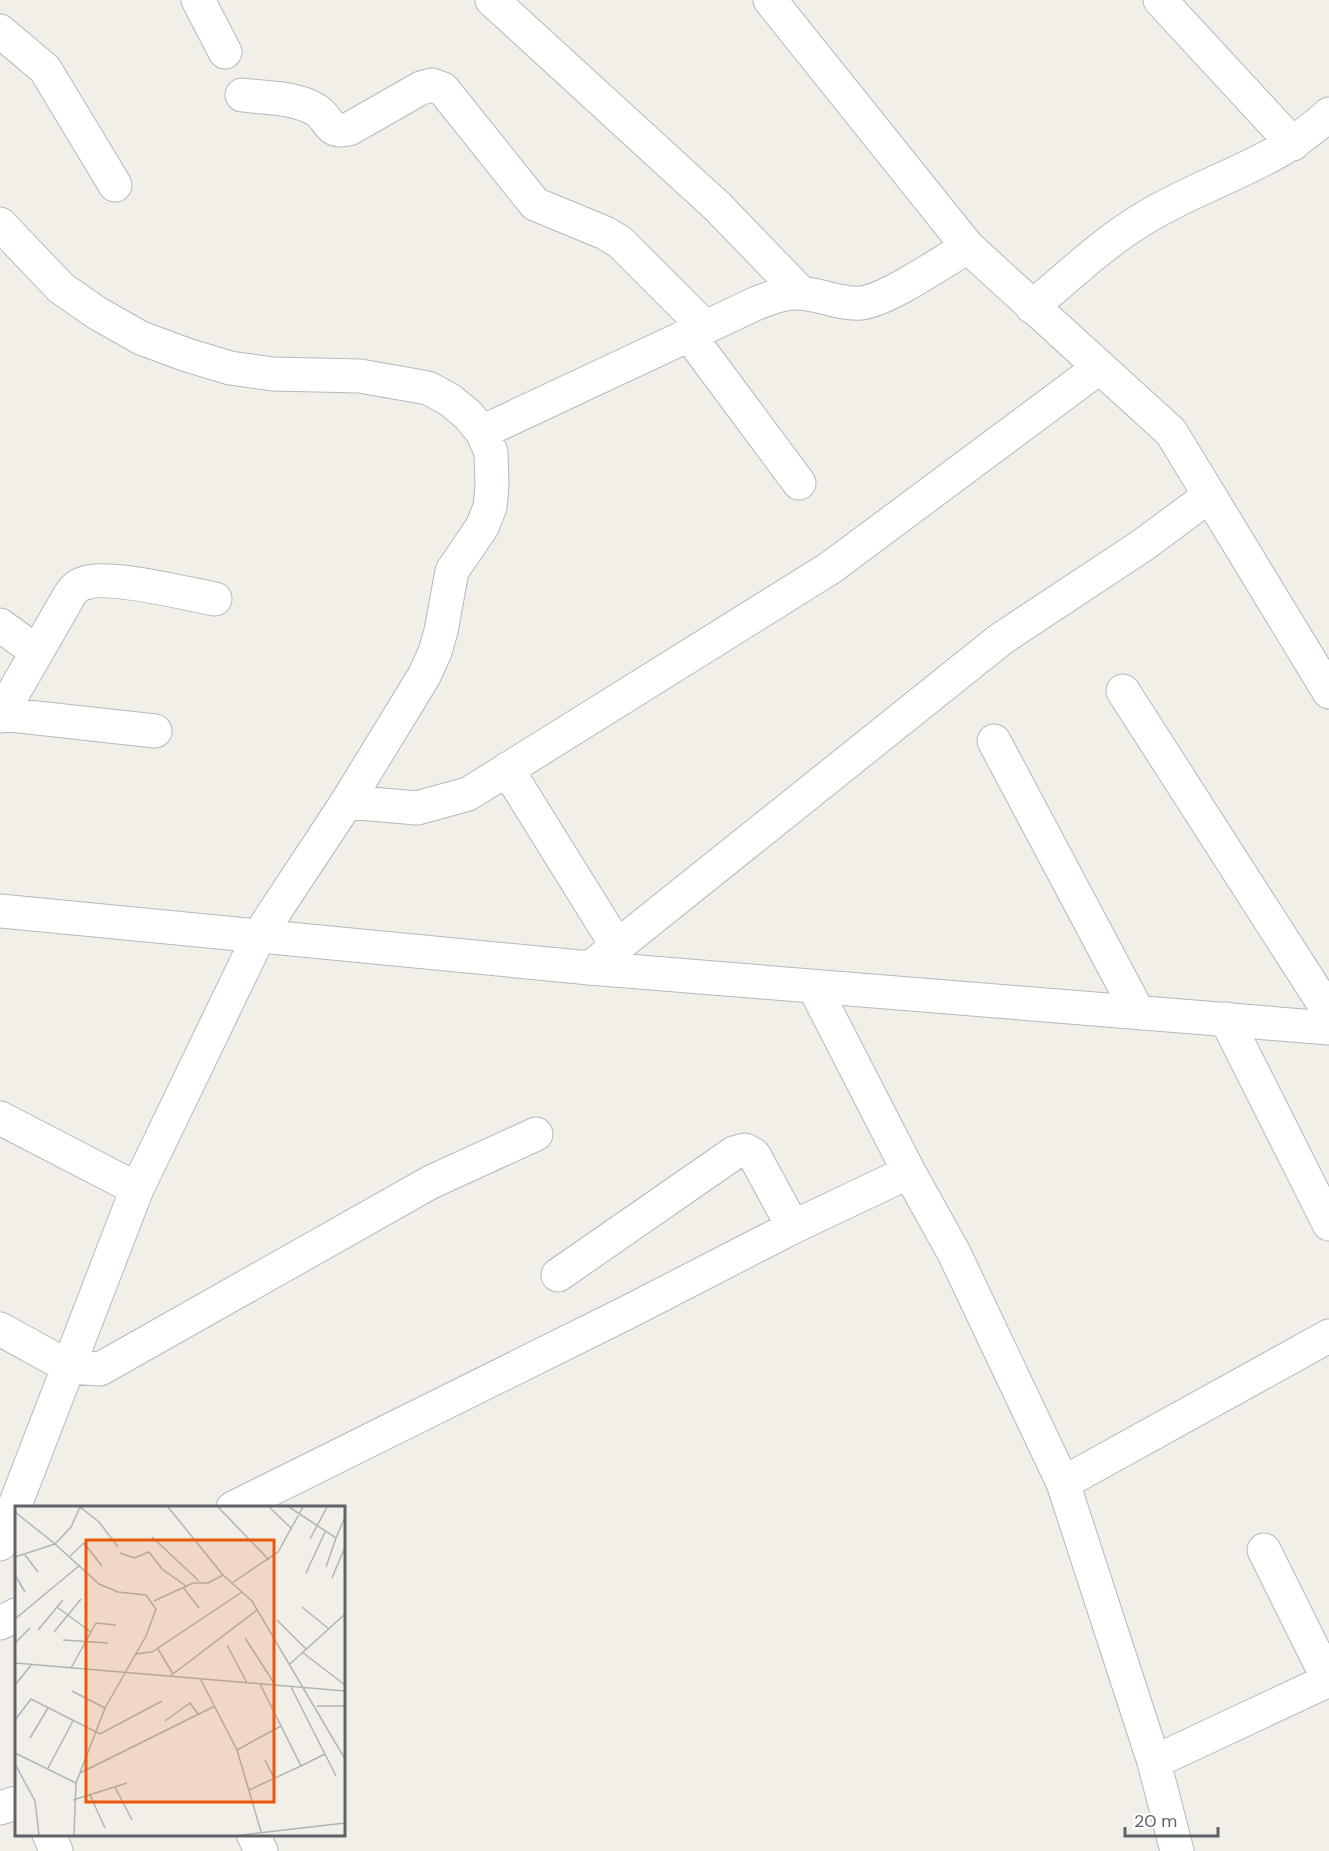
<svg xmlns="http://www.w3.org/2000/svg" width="1329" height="1851" font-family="'DM Sans',sans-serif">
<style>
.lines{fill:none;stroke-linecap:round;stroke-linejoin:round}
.minor-casing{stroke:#b5b8bc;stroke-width:35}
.tertiary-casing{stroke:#b5b8bc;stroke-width:35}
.minor{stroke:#fff;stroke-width:33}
.tertiary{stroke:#fff;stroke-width:33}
.inset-road{fill:none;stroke:#b3b3b1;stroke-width:1.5}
.view{fill:#e8590c;fill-opacity:0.15;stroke:#e8590c;stroke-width:3}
.inset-edge{fill:none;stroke:#5f6368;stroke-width:3}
</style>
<rect width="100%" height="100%" fill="#f1efe8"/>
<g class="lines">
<defs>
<path id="minor" d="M198,0L225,52
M492,0L718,207L800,292
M1160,0L1293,144
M0,31L45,69L115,185
M242,95C265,98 296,97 316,110C331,119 326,134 349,129L421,88L432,85L443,89L535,204L605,233L620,242L705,327
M0,224L61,288L97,313L141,338L187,355L230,368L273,374L360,376L428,388L450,400L468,415L482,432L491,452L492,486L490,507L482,527L452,571L441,631L435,652L424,676L347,802L260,934L137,1189L0,1544
M1032,307C1068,277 1103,243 1143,219C1204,181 1276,165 1329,114
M689,335L799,483
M482,432L757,303C771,298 783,292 797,293C819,293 839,305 861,303C888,300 943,261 968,247
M0,625L37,652
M1123,691L1329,1012
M0,714L155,731
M0,716L68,598C72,591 76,585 85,583C109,574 187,594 215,599
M994,741L1138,1012
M507,769L617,946
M347,802L417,808L468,794L830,568L1100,367
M590,968L1001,639L1143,545L1209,496
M814,987L909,1172L954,1253L1063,1483L1154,1762L1177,1851
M1226,1019L1329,1224
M0,1118L137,1189
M558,1275L734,1153L745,1150L754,1155L793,1227
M0,1329L69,1367L100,1369L431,1182L536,1134
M1063,1483L1329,1336
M233,1508L628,1312L793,1227L909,1172
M1264,1550L1329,1681
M0,1623L16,1615
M1154,1762L1329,1680
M0,1808L16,1803
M49,1834L56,1851
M253,1834L261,1851"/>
<path id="tertiary" d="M770,0L968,247L1171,432L1329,692
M0,911L590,968L1329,1028"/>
</defs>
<!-- minor casing -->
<use href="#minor" class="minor-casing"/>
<!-- tertiary casing -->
<use href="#tertiary" class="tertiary-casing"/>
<!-- minor -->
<use href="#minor" class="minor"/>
<!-- tertiary -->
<use href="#tertiary" class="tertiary"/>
</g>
<!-- overview -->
<g transform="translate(15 1506)">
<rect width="330" height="330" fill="#f1efe8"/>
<path class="inset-road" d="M65,1L84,16L103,41M153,1L208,69L237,95L330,253M203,1L254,54M254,1L277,23M274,1L321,32L330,11M0,6L40,38L0,51M137,31L184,75M295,33L312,1M105,47L119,52L134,46L147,63L171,80M10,49L23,66M55,50L69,37L87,60M311,61L321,32M291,67L310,26M0,69L10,86M317,72L330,41M217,77L263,46L288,1M168,81L184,102M139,95L178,77H193L208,69M42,101L76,126M287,101L314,123M0,113L65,59M262,114L291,143M23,124L48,94M39,126L66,93M230,132L261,180M48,134L93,137M0,137L15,122M212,139L232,177M143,143L158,168M287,146L330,179M120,148L137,146L227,86M0,157L330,185M275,158L330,108M56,162L81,117L101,119M154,171L242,104M186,174L222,244L247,329M0,179L17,158M276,181L321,270M57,185L90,202M302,200H330M0,214L16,193L85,228L147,195M150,215L175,197L183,208M15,232L33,202M222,244L266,220M0,247L61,277M250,254L259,272M0,258L20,295L24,329M286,260L310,248M33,262L58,215M65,267L200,200M100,281L117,314M234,284L286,260L245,178M75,289L90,322M58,294L112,277M59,329L61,277L90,202L131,130L141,103L131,89L103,86L84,78L40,38L56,21L65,1M226,329L330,317"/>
<path class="view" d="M71,34H259V296H71Z"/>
<rect width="330" height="330" class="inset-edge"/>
</g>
<!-- scale -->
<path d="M1125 1827v9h93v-9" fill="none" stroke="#5f6368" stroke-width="3"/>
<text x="1134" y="1827" font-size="18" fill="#5f6368" stroke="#ffffff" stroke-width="4.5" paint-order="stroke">20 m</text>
</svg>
